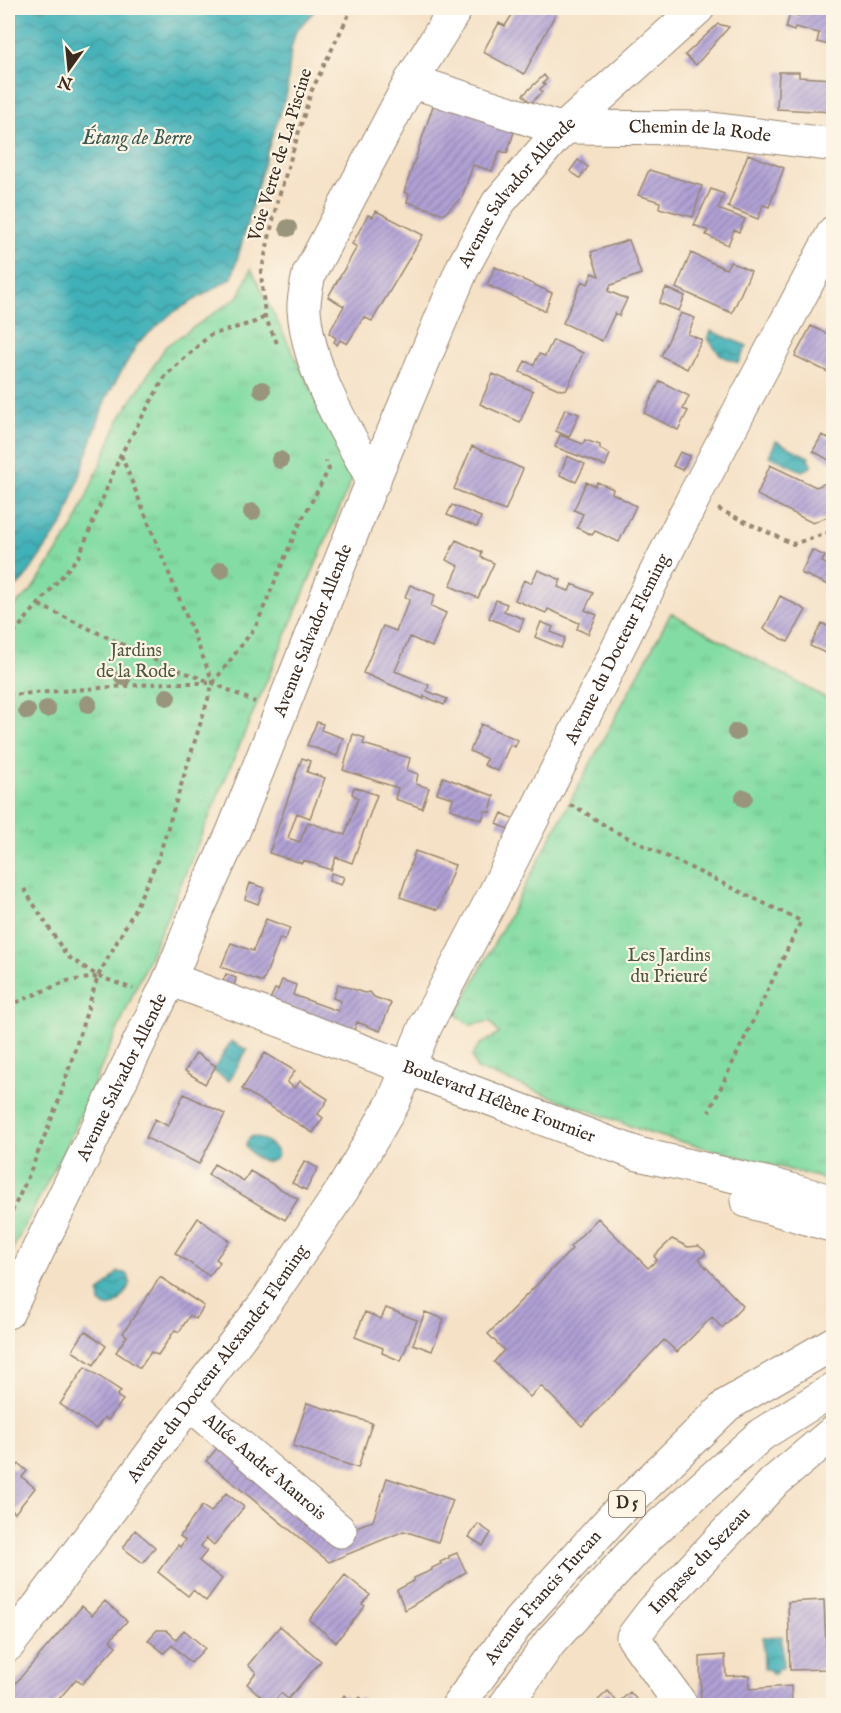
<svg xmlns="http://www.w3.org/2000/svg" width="841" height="1713" font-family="'IM FELL English',serif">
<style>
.park{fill:url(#park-tufts);stroke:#5e8360;stroke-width:1.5}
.water{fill:url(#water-waves);stroke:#3e6e6b;stroke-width:1.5}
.building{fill:url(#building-hatch)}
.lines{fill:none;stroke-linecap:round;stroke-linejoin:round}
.minor-casing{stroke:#988672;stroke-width:35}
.major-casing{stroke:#988672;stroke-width:35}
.path{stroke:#988672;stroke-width:4;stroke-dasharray:4.5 4.5;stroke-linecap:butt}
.minor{stroke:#fff;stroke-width:33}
.major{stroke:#fff;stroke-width:33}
.tree{fill:#99957c}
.labels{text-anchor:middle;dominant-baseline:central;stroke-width:4.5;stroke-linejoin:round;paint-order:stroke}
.shield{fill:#fcf5e5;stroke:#75675a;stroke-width:1.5}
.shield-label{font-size:16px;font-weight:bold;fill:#3b2a1e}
.street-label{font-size:18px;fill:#3b2a1e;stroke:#fcf5e5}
.park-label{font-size:18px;fill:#4d563f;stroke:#fcf5e5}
.water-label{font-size:20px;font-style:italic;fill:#3d5954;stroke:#fcf5e5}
</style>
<defs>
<pattern id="park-tufts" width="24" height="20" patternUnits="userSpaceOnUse" patternTransform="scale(1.5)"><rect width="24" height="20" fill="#82dca3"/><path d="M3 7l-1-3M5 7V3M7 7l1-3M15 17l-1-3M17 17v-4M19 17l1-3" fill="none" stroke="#71bd8c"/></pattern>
<pattern id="water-waves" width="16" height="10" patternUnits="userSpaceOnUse" patternTransform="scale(1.5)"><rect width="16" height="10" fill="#40b1b8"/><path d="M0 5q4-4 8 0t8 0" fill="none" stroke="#379095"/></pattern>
<pattern id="building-hatch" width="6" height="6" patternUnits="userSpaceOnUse" patternTransform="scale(1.5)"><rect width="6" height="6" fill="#b0a0d5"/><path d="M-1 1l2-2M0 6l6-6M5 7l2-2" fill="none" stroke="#9083ac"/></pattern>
</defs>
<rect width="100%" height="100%" fill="#fcf5e5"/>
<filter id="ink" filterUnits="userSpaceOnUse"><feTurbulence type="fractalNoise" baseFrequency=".0167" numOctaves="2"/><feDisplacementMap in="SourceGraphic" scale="12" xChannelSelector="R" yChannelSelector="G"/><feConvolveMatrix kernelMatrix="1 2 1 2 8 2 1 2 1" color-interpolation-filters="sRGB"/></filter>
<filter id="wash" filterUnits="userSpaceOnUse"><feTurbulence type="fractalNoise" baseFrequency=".008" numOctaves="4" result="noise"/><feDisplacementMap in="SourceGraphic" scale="24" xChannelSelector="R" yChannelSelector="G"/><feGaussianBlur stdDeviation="1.35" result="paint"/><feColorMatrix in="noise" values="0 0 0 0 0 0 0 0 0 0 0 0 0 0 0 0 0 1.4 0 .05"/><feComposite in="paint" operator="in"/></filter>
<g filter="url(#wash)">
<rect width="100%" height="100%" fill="#f5e1c6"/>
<!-- park -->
<path class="park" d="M251,269L354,474L169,912L69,1141L8,1258V611L31,591L74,526L119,420L166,346L239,296Z
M671,613L833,702V1181L652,1134L477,1069L472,1056L479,1045L499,1034L490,1021L471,1025L456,1015Z"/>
<!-- water -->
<path class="water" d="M8,8H317L296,31L291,49L287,92L267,152L232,278L172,313L138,343L106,398L65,520L23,581L8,594Z
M711,331L747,346L738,363L721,356L708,339Z
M776,441L809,457L808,459L811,463V467L802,471L769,456Z
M231,1041L247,1050L229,1081L213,1071Z
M252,1136C262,1137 275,1145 278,1155C270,1170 252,1157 246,1146L247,1141Z
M118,1272L125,1273L129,1277L130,1283C126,1293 119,1307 106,1307L100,1302L99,1293Z
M782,1636L783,1668H779L775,1674H772L768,1669H764L763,1637Z"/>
<g id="blocks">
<!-- building -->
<path class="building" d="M510,8H550L557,11L524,74L483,52L499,23L505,26L515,10Z
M801,8H819L834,11V37L831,36L829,45L817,42L819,33L795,27L794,31L786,28L790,13L799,16Z
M718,24L729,27L696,65L685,55Z
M779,72H799V77L834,79V112L777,109Z
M544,75L547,79L543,83L545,85L540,89L542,92L531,103L523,95Z
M436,97L517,123L507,153L500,151L492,171L473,165L462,197L444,214L407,202L409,194L404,192Z
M748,154L784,168L769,207L763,205L758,219L728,207Z
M578,160L588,167L580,178L570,171Z
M649,170L702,186L693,217L659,208L660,202L638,195Z
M711,189L724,194L718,209L745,219L739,232L734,230L728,245L706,235L708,231L694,225Z
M376,211L423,235L372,321L364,317L347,344L340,340L337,345L334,342L336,338L329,333L344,306L328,297L357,247L352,244L368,215L373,217Z
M629,240L641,274L611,285L608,291L627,299L619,316L615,313L602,341L563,323L582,281L588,284L592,273L599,276L591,252Z
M691,253L726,269L730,262L751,271L732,313L676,288Z
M495,267L552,293L545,311L487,285Z
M666,288L685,296L679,311L659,303Z
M681,313L695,318L688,334L702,340L687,369L661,356Z
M811,326L834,337V375L795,356Z
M553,340L583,353L567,389L561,390L520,372L525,361L534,365L539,354L545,356Z
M493,374L533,391L520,422L480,404Z
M660,381L689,396L683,409L688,411L678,430L644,413Z
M565,409L579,414L569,437L556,431Z
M560,435L583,444L585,440L600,445V449L610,454L605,466L555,447Z
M822,435L834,441V463L813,451Z
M472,446L523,469L505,511L454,489Z
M680,452L690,456L682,470L673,466Z
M567,456L585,464L576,482L560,475Z
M770,465L816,487L834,480V514L813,523L757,495Z
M586,482L595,486L597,482L613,489L612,493L636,506L619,542L595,531L592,535L577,528L583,514L574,510Z
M452,505L481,517L477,527L447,515Z
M456,540L482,552L481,557L494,563L478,598L450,586L459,566L446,560Z
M812,550L825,556L822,562L834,568V576L829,585L801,573Z
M538,570L561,580L558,587L569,591L572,584L593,593L585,610L597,615L588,634L577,629L579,623L548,609L546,613L515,600L524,580L531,583Z
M410,585L435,595L431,606L446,613L432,647L410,637L395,671L429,685L427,691L447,699L444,705L424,696V699L363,673L383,626L396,631L410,599L405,597Z
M780,596L806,610L788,642L764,629Z
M496,600L507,604L504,611L524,619L519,631L489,618Z
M541,622L553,627L551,632L565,638L561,648L535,637Z
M822,623L832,629L831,633L834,634V657L810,646Z
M317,722L323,724L321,730L343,738L337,756L307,745Z
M481,724L518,740L515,747L510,745L498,771L484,765L487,759L470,751Z
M353,734L365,738L363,744L410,758L407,770L418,774L416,784L429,788L422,808L395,799L398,788L343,770Z
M302,758L310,761L307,772L325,778L310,818L297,813L288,838L300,842L308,822L345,835L358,798L352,794L354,787L377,795L352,863L336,857L331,870L303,860L302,863L269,853Z
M443,777L494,796L490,812L485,811L482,820L450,809L453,798L437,793Z
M502,813L516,820L511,830L497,824Z
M415,851L455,865L438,910L400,897Z
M331,873L344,877L341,885L329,881Z
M250,883L264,888L258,904L245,899Z
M266,919L290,928L285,941L280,938L263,982L221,967L231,943L253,951Z
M226,974L236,978L234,986L270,999L275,989L278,990L282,980L296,985L293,995L338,1011L341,1001L333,998L338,984L364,993L370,992L374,997L391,1003L380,1031L357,1022L353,1033L221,986Z
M196,1053L216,1066L205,1084L185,1071Z
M265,1053L295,1071L287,1082L295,1088L300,1081L328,1099L318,1114L323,1118L313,1133L242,1089Z
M184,1094L225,1114L199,1164L146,1138L155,1119L168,1126Z
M305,1161L318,1168L306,1190L292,1183Z
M214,1164L244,1181L250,1171L298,1199L285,1220L208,1175Z
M198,1218L229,1241L216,1259L220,1262L209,1276L175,1253Z
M598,1218L648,1268L657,1260L654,1256L672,1239L688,1247L699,1246L705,1251V1255L699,1258L703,1264L743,1306L722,1328L712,1317L677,1352L664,1340L582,1426L541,1386L530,1397L494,1362L504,1350L488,1334L572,1249L570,1247Z
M160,1277L204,1306L196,1319L190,1315L179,1332L175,1330L158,1355L151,1352L140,1368L116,1352L127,1336L123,1333Z
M386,1308L417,1320L401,1361L382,1353L383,1348L355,1337L365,1312L381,1319Z
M425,1312L444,1319L432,1351L413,1344Z
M85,1331L106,1346L94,1365L72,1351Z
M85,1367L121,1391L117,1396L123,1400L108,1420L104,1417L96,1429L60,1404Z
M307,1403L372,1423L358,1468L293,1446Z
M219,1446L334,1535L373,1521L387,1478L453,1500L438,1542L404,1531L329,1562L206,1461Z
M19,1464L27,1471L22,1477L35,1488L15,1513L13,1511L8,1518V1465L14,1470Z
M226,1493L244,1507L214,1545L206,1538L201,1546L207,1551L199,1561L222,1579L206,1601L193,1590L188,1596L158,1572L178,1545L180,1547L185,1540L180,1536L202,1506L211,1512Z
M478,1524L491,1533L483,1546L469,1537Z
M135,1530L155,1547L143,1563L123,1548Z
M457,1553L466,1572L405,1610L397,1590L414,1581V1578L432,1570V1568L441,1564L440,1562L449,1558V1556Z
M345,1575L370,1595L362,1604L365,1606L336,1642L309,1620Z
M824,1600L827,1669L790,1670L788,1602Z
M105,1601L127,1621L110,1640L116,1646L82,1684L76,1679L53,1706H8V1692L82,1606L92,1615Z
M280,1626L321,1661L288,1699L281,1693L271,1705L247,1684L256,1672L248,1665Z
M157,1630H166L176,1639L184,1630L205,1648L191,1663L172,1645L164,1653L148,1640Z
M725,1655L726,1676L749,1675V1689L791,1686L792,1706H696V1701H701L700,1657Z
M608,1691L618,1703L630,1692L642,1706H602L598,1700Z
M344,1695L355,1703L360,1697L371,1706H337Z"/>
</g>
</g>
<g filter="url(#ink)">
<use href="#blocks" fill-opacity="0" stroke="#988672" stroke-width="1.5"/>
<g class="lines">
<defs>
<g id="minor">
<path d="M411,81L563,130"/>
<path id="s1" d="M565,127L704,128L834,145"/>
<path d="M374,481C344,428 309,372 304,310C303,299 307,285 309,274L411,81L456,8"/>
<path id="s2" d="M189,1403L340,1531"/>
<path id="s3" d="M682,1706L633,1637L652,1612L773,1483L834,1432"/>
</g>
<g id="major">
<path id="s4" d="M170,979L638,1154L765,1183L834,1202"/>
<path d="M747,1201L834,1226"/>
<path id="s5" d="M8,1312L170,979L197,911L233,832L367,495L463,267L498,203L554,138L698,8"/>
<path id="s6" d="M8,1645L38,1607L189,1403L265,1304L343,1189L393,1103L426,1025L493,897L696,493L834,232"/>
<path id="s7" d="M458,1706L519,1621L615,1515L727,1405L834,1343"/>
<path d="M505,1706L550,1642L650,1534L762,1434L834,1389"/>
</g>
</defs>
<!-- minor casing -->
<use href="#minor" class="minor-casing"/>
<!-- major casing -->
<use href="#major" class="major-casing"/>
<!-- path -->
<path class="path" d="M277,343L265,317L261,273L277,203L311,92L352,8
M121,455L213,682
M718,509L793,544L834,531
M39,605L168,666L213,683L255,702
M8,640L79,556L121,454L166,375L210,335L255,322L265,317
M8,695L166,683H209
M570,805L581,810L612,830L801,921L709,1112
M24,889L67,956L98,976L133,989
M8,1006L67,981L97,977
M8,1220L29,1175L59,1100L98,976L133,913L158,859L213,683L256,626L296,531L329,469L326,461"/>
<!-- minor -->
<use href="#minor" class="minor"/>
<!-- major -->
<use href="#major" class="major"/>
</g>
<!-- trees -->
<g class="tree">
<circle cx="288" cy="228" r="9"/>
<circle cx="262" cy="390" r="9"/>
<circle cx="280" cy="460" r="9"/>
<circle cx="252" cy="512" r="9"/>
<circle cx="221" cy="570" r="9"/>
<circle cx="123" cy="677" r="9"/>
<circle cx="167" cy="697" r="9"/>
<circle cx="88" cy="704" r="9"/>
<circle cx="47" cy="709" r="9"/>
<circle cx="27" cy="711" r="9"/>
<circle cx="736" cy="732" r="9"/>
<circle cx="744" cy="798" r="9"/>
</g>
</g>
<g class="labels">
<!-- shield labels -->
<rect class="shield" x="609" y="1491" width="36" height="26" rx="4.5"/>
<g class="shield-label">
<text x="627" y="1504">D 5</text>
</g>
<!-- street labels -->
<g class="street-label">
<text stroke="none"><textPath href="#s1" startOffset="135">Chemin de la Rode</textPath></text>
<text transform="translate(281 155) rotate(-73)">Voie Verte de La Piscine</text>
<text stroke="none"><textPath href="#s5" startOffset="1233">Avenue Salvador Allende</textPath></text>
<text stroke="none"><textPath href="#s5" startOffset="747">Avenue Salvador Allende</textPath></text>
<text stroke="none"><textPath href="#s6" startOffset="1172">Avenue du Docteur Fleming</textPath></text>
<text stroke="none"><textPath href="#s5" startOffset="261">Avenue Salvador Allende</textPath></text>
<text stroke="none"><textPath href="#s4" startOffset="351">Boulevard Hélène Fournier</textPath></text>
<text stroke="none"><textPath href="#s6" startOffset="351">Avenue du Docteur Alexander Fleming</textPath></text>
<text stroke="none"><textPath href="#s2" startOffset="99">Allée André Maurois</textPath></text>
<text stroke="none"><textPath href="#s3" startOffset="186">Impasse du Sezeau</textPath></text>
<text stroke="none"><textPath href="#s7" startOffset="138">Avenue Francis Turcan</textPath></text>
</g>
<!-- park labels -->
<g class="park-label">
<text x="136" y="651">Jardins<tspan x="136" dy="21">de la Rode</tspan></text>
<text x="669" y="956">Les Jardins<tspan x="669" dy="21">du Prieuré</tspan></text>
</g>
<!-- water labels -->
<g class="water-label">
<text x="137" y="138">Étang de Berre</text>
</g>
</g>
<!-- margin -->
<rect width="841" height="1713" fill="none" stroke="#fcf5e5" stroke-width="30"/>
<!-- north arrow -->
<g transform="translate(69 69) rotate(195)" stroke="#fcf5e5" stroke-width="4.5" paint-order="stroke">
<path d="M0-4.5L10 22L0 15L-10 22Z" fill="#3b2a1e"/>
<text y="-9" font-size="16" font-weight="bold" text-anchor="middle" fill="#3b2a1e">N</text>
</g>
</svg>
